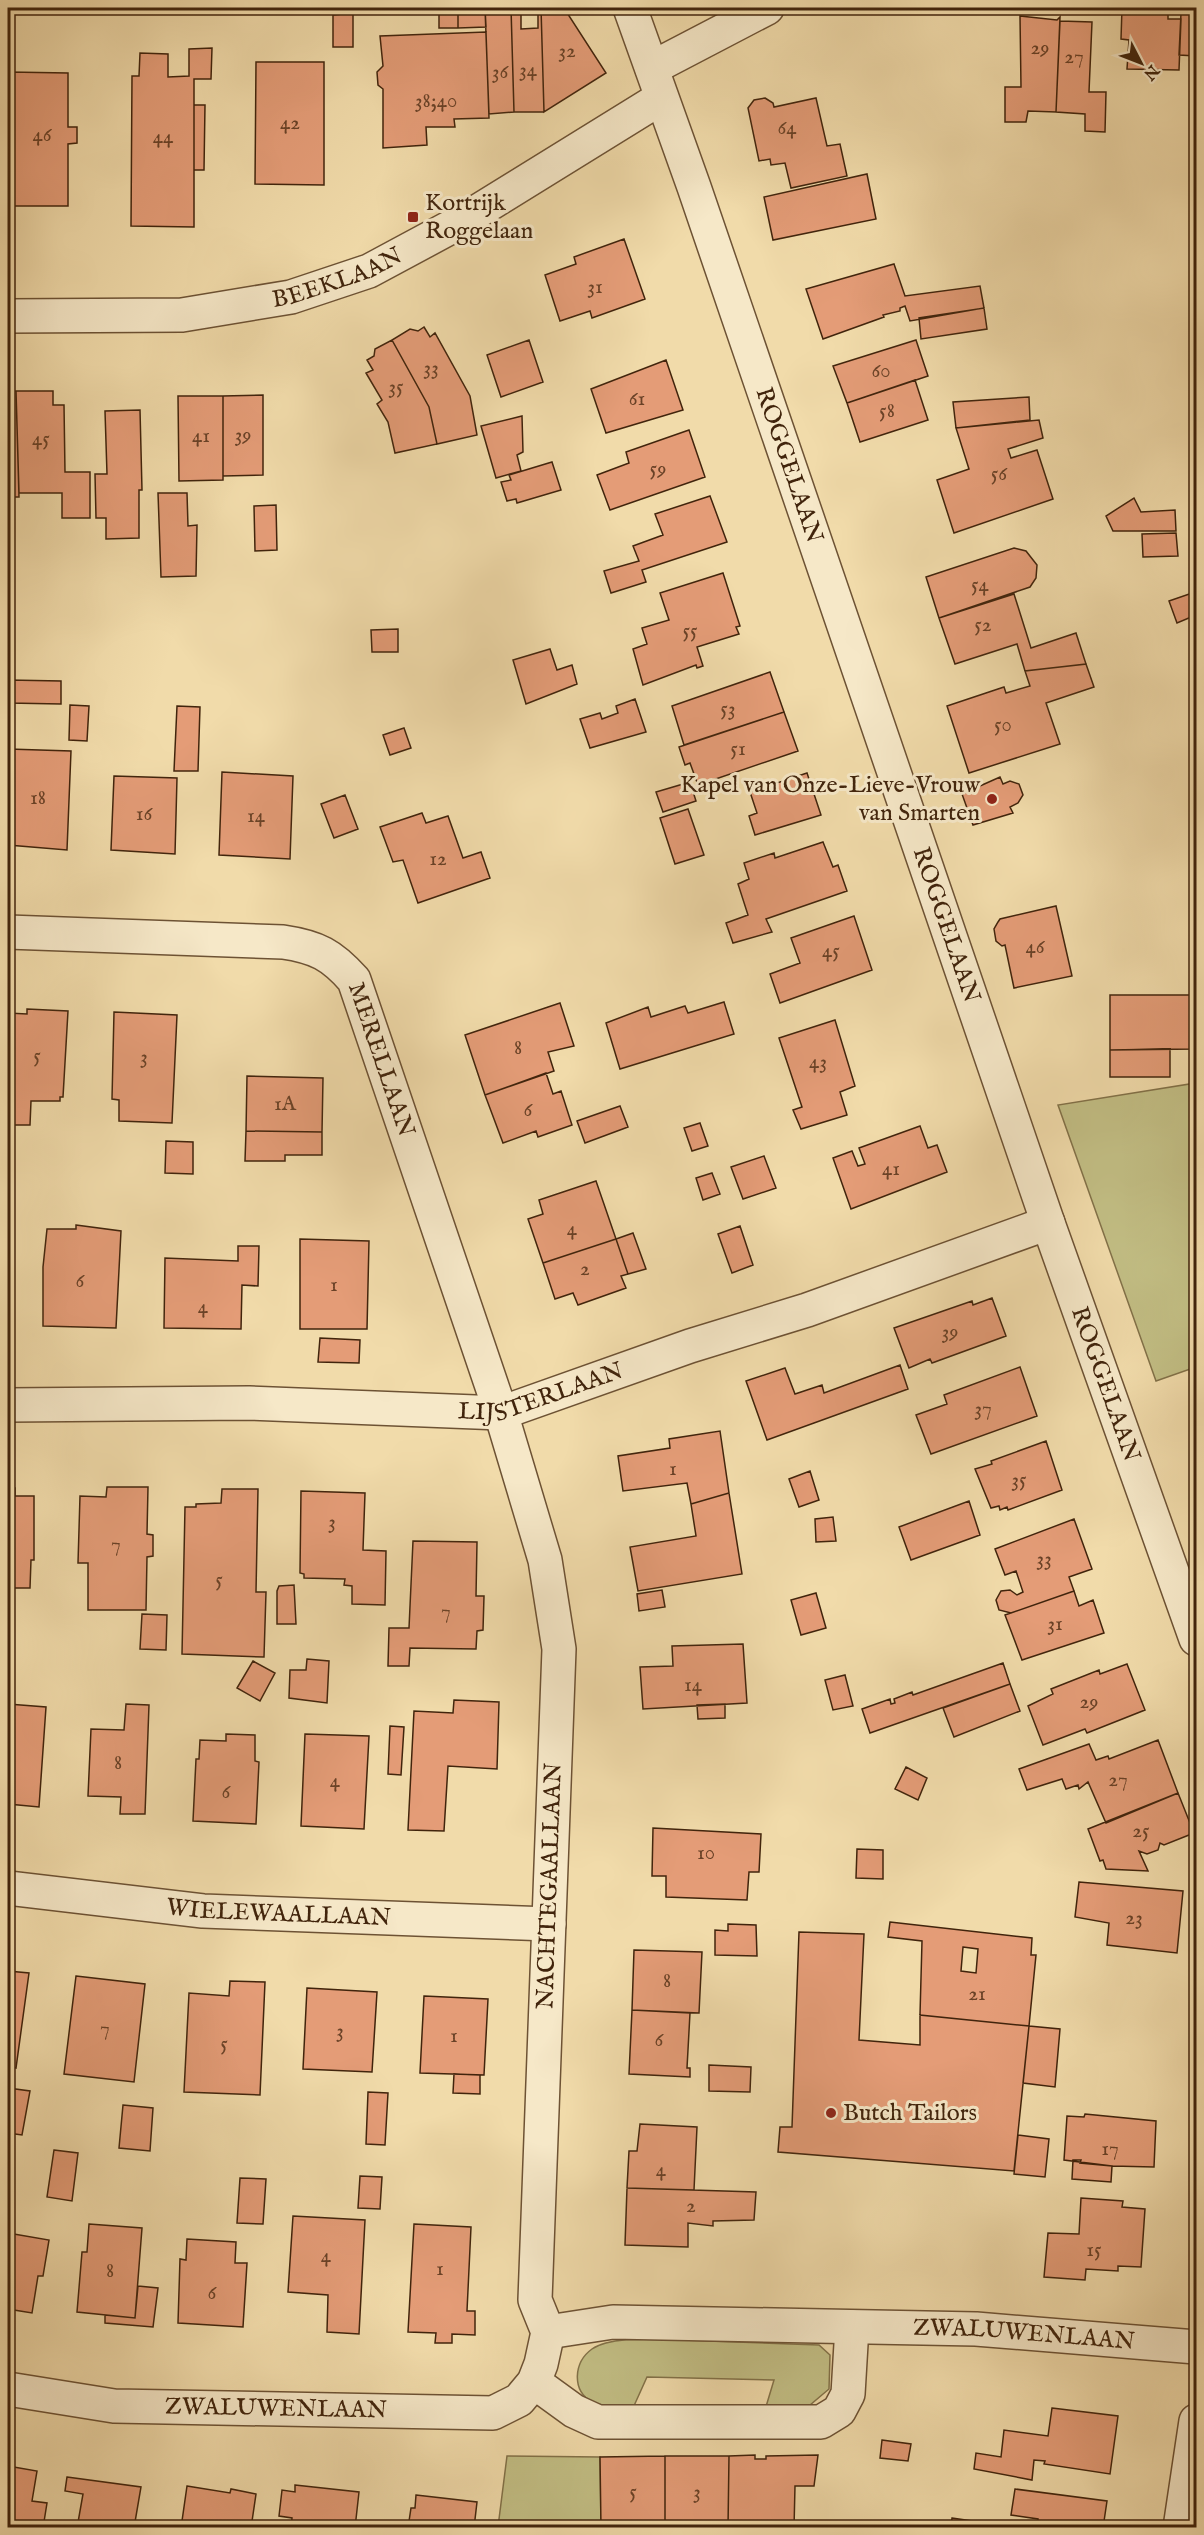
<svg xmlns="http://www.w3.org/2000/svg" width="1204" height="2535" font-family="'IM FELL English',serif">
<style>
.green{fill:#c2be84;stroke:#827148;stroke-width:1.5}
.building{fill:#e49c77;stroke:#41240c;stroke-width:1.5;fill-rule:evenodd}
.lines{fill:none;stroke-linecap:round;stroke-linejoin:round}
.minor-casing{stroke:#6d5234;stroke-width:36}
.tertiary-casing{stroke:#6d5234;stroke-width:36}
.minor{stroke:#f6e8c8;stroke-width:33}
.tertiary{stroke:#f6e8c8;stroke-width:33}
.poi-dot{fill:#8f2418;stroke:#f6e8c8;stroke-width:2}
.labels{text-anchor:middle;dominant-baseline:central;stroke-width:6;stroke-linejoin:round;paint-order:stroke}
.number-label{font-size:21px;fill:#6a4227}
.poi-label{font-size:24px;fill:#41240c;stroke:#f6e8c8;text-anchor:start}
.street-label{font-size:24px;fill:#41240c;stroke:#f6e8c8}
</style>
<rect width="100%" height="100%" fill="#f1dbaa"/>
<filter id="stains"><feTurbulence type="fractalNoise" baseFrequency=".00333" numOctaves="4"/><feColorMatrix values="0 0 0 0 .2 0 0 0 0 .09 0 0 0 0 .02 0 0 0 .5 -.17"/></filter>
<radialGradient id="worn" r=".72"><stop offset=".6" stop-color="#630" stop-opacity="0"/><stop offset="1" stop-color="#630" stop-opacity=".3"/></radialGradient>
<!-- green -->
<path class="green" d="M1196,1083V1367L1156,1381L1058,1105Z
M683,2340L819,2345L830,2355L829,2389L810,2405L765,2410L774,2380L647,2377L633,2408C621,2407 604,2408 592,2402C571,2390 574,2362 592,2349C612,2335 659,2340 683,2340Z
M507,2456L600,2457L601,2527H498Z"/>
<!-- building -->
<path class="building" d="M439,8H458V28H439Z
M458,8H485L486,27L458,28Z
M485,8H511L514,112L489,114Z
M511,8H532H521V29L538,28V8H541L544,112H514Z
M541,8H564L606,73L544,112Z
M1122,8H1168V19H1181L1179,70L1127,69L1129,40L1121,39Z
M353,13V47H333V15Z
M1181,13L1196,14V56L1179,55Z
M1020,16L1057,20L1060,17L1056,112L1028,111L1026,122H1005V87H1021Z
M1060,21L1092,22L1089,92H1106L1105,132L1085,131V114L1056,112Z
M486,32L489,118L454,119L455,127H426L427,145L383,148V89L378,85L377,72L383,66L380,36Z
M212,48L211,79H194V227L131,226L132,76H139L140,53L168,54V77L189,76V49Z
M256,62H324V185L255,184Z
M8,72L68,73V127H77V143L68,144V206H8Z
M765,98L773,103L774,107L816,98L827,146L840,144L847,176L791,188L785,163L771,165L770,159L759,161L748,108L754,100Z
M194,105H205L204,170H194Z
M867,174L876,219L773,240L764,197Z
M624,239L645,299L592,318L590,311L560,321L545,275L576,264L574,257Z
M894,264L905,296L980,286L984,308L910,321L905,306L900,308V311L883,315L884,317L823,339L806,289Z
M984,308L987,329L921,339L919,318Z
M424,327L430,337L435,333L470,396L477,435L437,444L429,407L392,340L410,329L418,331Z
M392,340L429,407L437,444L395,453L388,422L377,404L382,400L366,373L373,370L367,360L374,356L375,349Z
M529,340L543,382L501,397L487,355Z
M916,340L928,376L847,403L833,366Z
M666,360L683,410L606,433L591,389Z
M915,380L928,420L860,442L847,403Z
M8,391H16L19,497H8Z
M16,391H53V405H64L65,472H90V518H62V493H19Z
M263,395V475L223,476V396Z
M178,396H223V480L179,481Z
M1029,397L1030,420L956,428L953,402Z
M140,410L142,490H139V538L106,539V518H96L95,474H107L105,411Z
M522,416L523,452L517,455L521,471L496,478L481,426Z
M1039,420L1043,438L1008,449L1011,458L1037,450L1053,499L954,533L937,480L969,469L956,428Z
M689,430L705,477L610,510L597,475L629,463L626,452Z
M552,462L561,490L517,503L516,499L507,501L501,482L511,480L509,475Z
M158,493H187L188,526L197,525L196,576L161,577Z
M710,496L727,542L642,570L646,582L611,593L604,571L639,561L633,546L663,535L655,514Z
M1134,498L1141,512L1175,510L1176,531H1113L1106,516Z
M276,505L277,550L255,551L254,506Z
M1176,533L1178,556L1143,557L1142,534Z
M1014,548L1026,551L1037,565L1036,578L1030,587L939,618L926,577Z
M723,573L740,626L736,627L739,634L697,647L703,666L697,668L696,665L643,685L633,649L647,644L642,628L669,620L660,593Z
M1195,592L1196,615L1177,623L1169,601Z
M1014,594L1031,648L1076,633L1086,664L1025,671L1017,644L955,664L939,618Z
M398,629V652H372L371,630Z
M550,649L557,670L572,665L577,684L526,704L513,660Z
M1086,664L1094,687L1046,703L1060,744L969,773L947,706L1004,687L1006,693L1030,686L1025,671Z
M770,672L784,712L684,745L672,706Z
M8,680L61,681V704L8,703Z
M635,699L646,732L590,748L580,719L600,713L602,719L618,713L616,706Z
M70,705L89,706L87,741L69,740Z
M177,706L200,707L198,771H174Z
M784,712L798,751L698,785L690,763L685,765L679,747Z
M404,728L411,748L390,755L383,735Z
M8,749L71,751L67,850L8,845Z
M222,772L293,776L290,859L219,855Z
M807,773L821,815L755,835L749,816L757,813L750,792Z
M114,776L177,778L175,854L111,850Z
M1000,777L1003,784L1010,781L1019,784L1023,795L1018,803L1010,807L1013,813L973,825L962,794Z
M690,782L696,801L663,812L656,792Z
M345,795L358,829L334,838L321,804Z
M688,809L704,855L675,864L660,818Z
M422,813L426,823L448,816L463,858L481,852L490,878L418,903L403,860L393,862L380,827Z
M823,842L833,867L838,865L847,891L766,919L772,932L733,943L726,923L748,915L738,884L749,879L744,863L774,853L775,858Z
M1056,906L1072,976L1014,988L1005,945L1002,946L996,941L994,929L998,922L1000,919Z
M854,916L872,970L780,1003L770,974L800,963L791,938Z
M1110,995H1196V1049L1110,1050Z
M724,1002L734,1034L620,1069L606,1023L648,1007L651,1017L685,1006L688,1013Z
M560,1003L574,1046L548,1052L554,1071L485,1095L465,1035Z
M27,1009L68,1011L63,1097H60V1101H31L30,1125H8V1013L27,1014Z
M114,1012L177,1015L172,1123L119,1121V1100L112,1099Z
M835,1020L855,1086L840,1092L847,1115L801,1129L793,1110L802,1107L779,1038Z
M1170,1049V1077H1110V1050Z
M546,1073L553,1094L561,1091L572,1125L538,1137L536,1131L503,1143L485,1095Z
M247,1076L323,1078L322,1132L246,1131Z
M620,1106L628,1127L585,1143L577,1121Z
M700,1123L708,1146L692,1151L684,1128Z
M920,1126L928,1148L937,1145L947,1172L851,1209L833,1158L852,1151L858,1166L865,1164L859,1148Z
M246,1131L322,1132V1155H285V1161H245Z
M166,1141L193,1142V1174L165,1173Z
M764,1156L776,1188L743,1199L731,1167Z
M712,1173L720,1194L703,1200L696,1178Z
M596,1181L616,1239L543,1263L528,1219L543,1214L539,1200Z
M76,1225L121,1231L116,1328L43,1326V1267L47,1229H76Z
M740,1226L753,1265L732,1273L718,1234Z
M633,1233L646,1269L628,1274L616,1239Z
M300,1239L369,1241L367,1329H300Z
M616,1239L628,1274L621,1276L626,1288L578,1305L573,1293L555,1299L543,1263Z
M238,1246H259L258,1286L242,1285L241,1329L164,1328L165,1258L238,1261Z
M992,1298L1006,1336L932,1363L930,1359L909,1368L894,1328L972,1301L973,1305Z
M320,1338L360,1340L359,1363L318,1362Z
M900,1365L908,1389L767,1440L746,1381L785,1368L795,1394L822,1385L824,1393Z
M1020,1367L1037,1416L931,1454L916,1415L947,1404L944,1395Z
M720,1431L729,1493L691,1504L687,1483L623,1491L618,1456L670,1448L669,1439Z
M1046,1441L1062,1490L1008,1510L1007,1507L1000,1510L999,1506L991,1508L975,1469L992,1464L991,1461Z
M810,1471L819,1500L799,1507L789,1479Z
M107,1487H148L147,1534L153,1535V1556L147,1557L146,1610H88V1563H78L80,1496L106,1497Z
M8,1488H15V1496H34V1560H31L30,1588H8Z
M222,1489H258L256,1592H266L264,1657L182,1654L185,1507H196V1504L221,1503Z
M301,1491L365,1493L363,1550L386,1551L385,1605L352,1604V1586L344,1585L345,1579L304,1578V1574L300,1573Z
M729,1493L742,1574L638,1591L630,1547L696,1536L691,1504Z
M969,1501L980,1535L911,1560L899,1527Z
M833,1517L836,1541L816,1542L815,1519Z
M1074,1519L1092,1569L1069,1577L1074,1591L1011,1613L999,1610L996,1600L1001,1591L1010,1590L1017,1595L1023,1592L1016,1571L1005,1575L995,1549Z
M413,1541L477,1542L476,1596H484L483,1630L477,1631L476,1649L410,1648L409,1666H388L389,1628H409Z
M294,1585L296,1624H277V1591L279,1586Z
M662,1590L665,1607L639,1611L637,1594Z
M1074,1591L1079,1606L1093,1600L1104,1633L1022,1660L1005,1615Z
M816,1593L826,1628L801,1635L791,1600Z
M142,1614L167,1615L166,1650L140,1649Z
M743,1644L747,1703L643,1709L640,1667L673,1666L672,1646Z
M307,1659L329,1661L327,1703L289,1698L290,1670H306Z
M253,1661L275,1673L260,1701L237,1688Z
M1003,1663L1010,1684L870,1733L862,1709L890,1699L891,1704L895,1703L894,1699L912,1692L913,1695Z
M1127,1664L1145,1710L1087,1733L1085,1729L1043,1745L1028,1706L1053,1694L1051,1689L1099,1670L1100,1674Z
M845,1675L853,1706L833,1710L825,1680Z
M1010,1684L1020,1711L954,1737L943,1708Z
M454,1700L499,1702L497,1769L448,1766L444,1831L408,1830L414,1711L453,1713Z
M8,1704L46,1707L39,1807L8,1804Z
M126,1704L149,1705L145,1814H120L121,1797L88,1796L91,1729L124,1730Z
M725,1704V1718L698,1719L697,1705Z
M390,1726L404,1727L401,1775L388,1774Z
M226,1734L255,1735V1761L259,1762L256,1824L193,1821L196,1759H199L200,1740L226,1741Z
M305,1734L369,1736L364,1829L301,1826Z
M1158,1740L1178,1793L1106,1823L1088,1782L1079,1789L1078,1785L1066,1789L1062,1779L1027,1790L1019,1769L1089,1744L1096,1760L1108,1756L1109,1759Z
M906,1767L927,1778L918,1800L895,1789Z
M1178,1793L1194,1833L1164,1845L1160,1843L1158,1850L1147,1854L1139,1851L1148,1871L1106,1869L1103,1860L1100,1861L1088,1829Z
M653,1828L761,1834L759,1872H749L747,1900L666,1897V1876H652Z
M857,1849L883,1850V1879L856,1878Z
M1079,1882L1183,1891L1177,1953L1107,1945L1109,1923L1075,1917Z
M890,1922L1032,1938L1031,1955H1036L1029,2026L920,2015L922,1941L888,1937ZM963,1947L978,1949L976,1973L961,1971Z
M728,1924L756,1925L757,1956L715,1955V1930L728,1931Z
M799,1932L864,1934L859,2040L920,2045V2015L1029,2026L1014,2171L778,2152L780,2127H792Z
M634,1950L702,1952L699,2013L632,2010Z
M8,1971L29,1973L16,2068L8,2066Z
M76,1976L145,1984L134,2082L64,2074Z
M230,1981L265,1982L260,2095L184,2092L189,1993L229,1996Z
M307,1988L377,1992L372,2072L303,2069Z
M424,1996L488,1999L484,2075L420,2073Z
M632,2010L690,2013L687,2068H690V2077L629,2074Z
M1029,2026L1060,2029L1055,2087L1023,2083Z
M709,2065L751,2067L750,2092L709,2091Z
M454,2074L480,2075V2094L453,2093Z
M8,2088L30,2091L22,2135L8,2133Z
M368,2092L388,2093L385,2145L366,2144Z
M123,2105L153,2108L150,2151L119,2148Z
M1085,2114L1156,2121L1154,2167L1112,2166L1064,2160L1067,2116L1084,2117Z
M640,2124L697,2127L694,2190L627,2188L629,2151H637Z
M1018,2135L1049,2139L1045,2177L1014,2174Z
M54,2150L78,2153L72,2201L47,2197Z
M1073,2160H1081L1080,2163L1112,2166L1111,2182L1072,2179Z
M360,2176L382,2177L380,2209L358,2208Z
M240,2178L266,2179L263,2224L237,2223Z
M627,2188L756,2192L754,2220L713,2221V2226L688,2223V2247L625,2245Z
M1081,2198L1123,2201L1122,2207L1145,2209L1141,2267L1118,2266V2271L1086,2269L1085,2280L1044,2277L1048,2233L1079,2234Z
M293,2216L365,2220L359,2334L327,2332L328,2295L288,2292Z
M89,2224L142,2228L135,2318L77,2312L82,2252H87Z
M414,2224L471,2227L467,2311H475V2335L452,2334V2343H435L436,2333L408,2332Z
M8,2233L49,2240L43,2276H38L32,2313L8,2309Z
M187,2239L236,2242L235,2263H247L243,2327L178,2323L180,2259L186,2260Z
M138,2286L158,2288L153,2327L105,2323V2315L135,2318Z
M1052,2408L1118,2416L1110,2474L1044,2464L1045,2461L1034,2460L1032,2480L974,2469L976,2453L1001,2457L1004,2430L1048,2436Z
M882,2440L911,2444L908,2461L880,2458Z
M755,2455V2459H766V2456L818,2455L814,2486H795L794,2528H728L729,2456Z
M665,2456H729L728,2528H665Z
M665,2456V2528H601L600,2457Z
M8,2466L37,2471L32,2501L47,2503L43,2528H8Z
M67,2477L141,2487L134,2528H77L83,2494L65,2491Z
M295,2485L359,2492L355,2528H291L292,2518L279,2516L282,2490L295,2492Z
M187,2486L230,2493L231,2489L256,2494L251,2528H181Z
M1015,2489L1107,2501L1103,2528H1037L1038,2519L1011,2515Z
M416,2495L477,2502L474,2528H408L411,2508H415Z
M952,2518L994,2524L993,2528H951Z"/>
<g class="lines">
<defs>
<g id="minor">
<path d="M652,68L767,8"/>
<path id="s1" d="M8,316L182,315L291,297L369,271L462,221L661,98"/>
<path id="s2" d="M8,932L283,942C317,947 332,955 354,980L501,1413L545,1560L559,1649L535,2300L548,2332L541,2364L534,2382L519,2400L493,2413L114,2406L8,2389"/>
<path id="s3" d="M8,1405L249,1403L501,1413L690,1346L807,1310L1048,1223"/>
<path id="s4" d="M8,1888L203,1911L549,1924"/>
<path id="s5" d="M548,2332L613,2322L976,2329L1196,2347"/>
<path d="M534,2382L574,2411L598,2422H821L839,2411L848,2394L852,2327"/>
</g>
<g id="tertiary">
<path id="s6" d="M630,8L694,187L1048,1223L1196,1639"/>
<path d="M1180,2528L1196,2421"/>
</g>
</defs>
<!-- minor casing -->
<use href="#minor" class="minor-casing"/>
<!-- tertiary casing -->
<use href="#tertiary" class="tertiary-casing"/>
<!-- minor -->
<use href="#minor" class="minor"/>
<!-- tertiary -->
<use href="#tertiary" class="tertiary"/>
</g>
<!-- markers -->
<g class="poi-dot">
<rect x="407" y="211" width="12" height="12" rx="3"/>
<circle cx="992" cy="799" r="6"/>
<circle cx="831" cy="2113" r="6"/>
</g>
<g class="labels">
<!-- number labels -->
<g class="number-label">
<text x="1040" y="48">29</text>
<text x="567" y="51">32</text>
<text x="1074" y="57">27</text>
<text x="528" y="70">34</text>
<text x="500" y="72">36</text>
<text x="436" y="101">38;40</text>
<text x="290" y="123">42</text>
<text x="787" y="128">64</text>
<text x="42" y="135">46</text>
<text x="163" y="137">44</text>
<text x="595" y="287">31</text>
<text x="431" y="368">33</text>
<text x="881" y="371">60</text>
<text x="396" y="387">35</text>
<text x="637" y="399">61</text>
<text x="887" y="411">58</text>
<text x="243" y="435">39</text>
<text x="201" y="436">41</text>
<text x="41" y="439">45</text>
<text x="658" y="469">59</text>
<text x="999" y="474">56</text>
<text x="980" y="585">54</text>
<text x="983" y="625">52</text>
<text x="690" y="631">55</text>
<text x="728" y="709">53</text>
<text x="1003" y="725">50</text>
<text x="738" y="749">51</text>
<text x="38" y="798">18</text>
<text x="144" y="814">16</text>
<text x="256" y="816">14</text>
<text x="438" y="859">12</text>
<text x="1035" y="947">46</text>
<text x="831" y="951">45</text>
<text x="518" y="1048">8</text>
<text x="37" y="1056">5</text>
<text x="144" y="1057">3</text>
<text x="818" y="1062">43</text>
<text x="285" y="1104">1A</text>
<text x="528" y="1110">6</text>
<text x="891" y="1169">41</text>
<text x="572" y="1229">4</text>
<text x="585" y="1269">2</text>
<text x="80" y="1281">6</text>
<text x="334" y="1285">1</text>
<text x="203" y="1307">4</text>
<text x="950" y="1332">39</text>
<text x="983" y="1409">37</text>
<text x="673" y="1469">1</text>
<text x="1019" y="1480">35</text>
<text x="332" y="1522">3</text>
<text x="116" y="1545">7</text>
<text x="1044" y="1559">33</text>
<text x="219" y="1580">5</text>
<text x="446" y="1612">7</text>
<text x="1055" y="1624">31</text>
<text x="693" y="1685">14</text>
<text x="1089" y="1702">29</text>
<text x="118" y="1763">8</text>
<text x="1118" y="1780">27</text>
<text x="335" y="1781">4</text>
<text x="226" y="1792">6</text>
<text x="1141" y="1831">25</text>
<text x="706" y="1853">10</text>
<text x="1134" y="1918">23</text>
<text x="667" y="1981">8</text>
<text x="977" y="1994">21</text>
<text x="105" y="2029">7</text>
<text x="340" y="2031">3</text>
<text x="454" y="2036">1</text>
<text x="659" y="2040">6</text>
<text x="224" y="2044">5</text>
<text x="1110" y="2149">17</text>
<text x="661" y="2170">4</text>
<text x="691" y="2206">2</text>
<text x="1094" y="2250">15</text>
<text x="326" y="2256">4</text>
<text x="440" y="2269">1</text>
<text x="110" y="2271">8</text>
<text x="212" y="2293">6</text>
<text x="633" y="2492">5</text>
<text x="697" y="2492">3</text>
</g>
<!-- poi labels -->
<g class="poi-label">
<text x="425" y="203">Kortrijk<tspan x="425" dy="28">Roggelaan</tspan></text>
<text x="980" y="785" text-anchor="end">Kapel van Onze-Lieve-Vrouw<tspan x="980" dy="28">van Smarten</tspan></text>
<text x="843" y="2113">Butch Tailors</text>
</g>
<!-- street labels -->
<g class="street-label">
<text stroke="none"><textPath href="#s1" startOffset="334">BEEKLAAN</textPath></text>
<text stroke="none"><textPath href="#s6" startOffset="484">ROGGELAAN</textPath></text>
<text stroke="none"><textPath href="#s6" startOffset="970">ROGGELAAN</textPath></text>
<text stroke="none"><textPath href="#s2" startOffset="442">MERELLAAN</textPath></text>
<text stroke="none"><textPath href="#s6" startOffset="1456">ROGGELAAN</textPath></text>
<text stroke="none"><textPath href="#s3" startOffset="536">LIJSTERLAAN</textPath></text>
<text transform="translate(550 1886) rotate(-88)">NACHTEGAALLAAN</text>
<text stroke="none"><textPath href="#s4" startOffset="272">WIELEWAALLAAN</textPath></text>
<text stroke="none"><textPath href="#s5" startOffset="477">ZWALUWENLAAN</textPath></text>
<text transform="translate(276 2409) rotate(1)">ZWALUWENLAAN</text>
</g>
</g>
<!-- margin -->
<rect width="1204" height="2535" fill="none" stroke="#f1dbaa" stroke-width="30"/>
<rect x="9" y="9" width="1186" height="2517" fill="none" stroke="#41240c" stroke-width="3"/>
<rect x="15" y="15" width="1174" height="2505" fill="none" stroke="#41240c" stroke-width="1.5"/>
<!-- north arrow -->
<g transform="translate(1141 63) rotate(132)" stroke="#f6e8c8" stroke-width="4.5" paint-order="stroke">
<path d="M0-4.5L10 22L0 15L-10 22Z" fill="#41240c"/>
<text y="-9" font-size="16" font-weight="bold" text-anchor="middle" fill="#41240c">N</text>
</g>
<rect width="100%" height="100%" filter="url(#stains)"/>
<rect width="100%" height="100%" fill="url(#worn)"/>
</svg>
